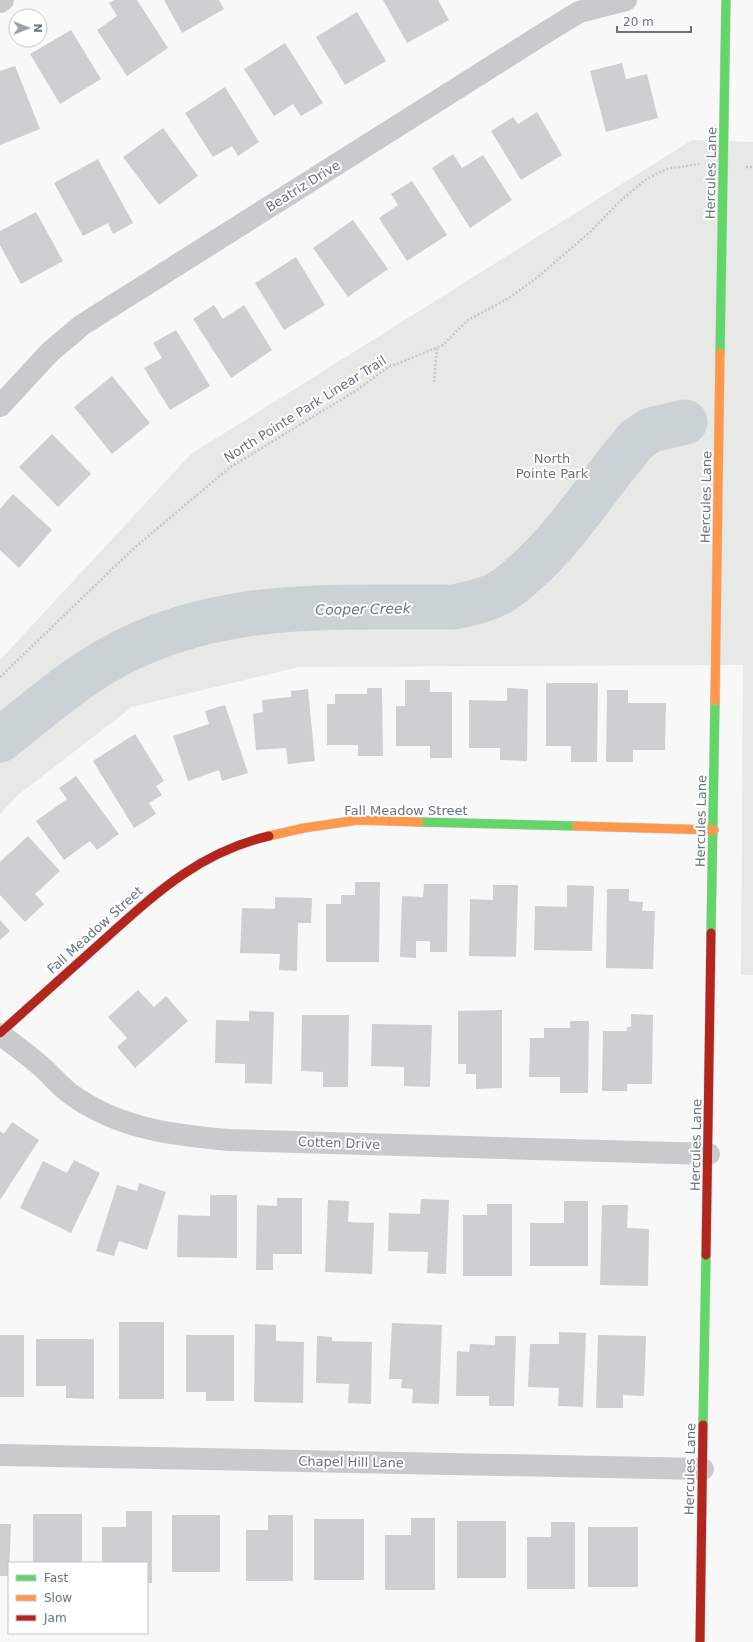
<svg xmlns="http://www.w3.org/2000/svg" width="753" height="1642" font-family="'DejaVu Sans',sans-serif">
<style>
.green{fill:#e7e9e6}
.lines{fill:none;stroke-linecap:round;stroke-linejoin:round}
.river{stroke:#cbd2d5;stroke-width:45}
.building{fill:#cecfd0}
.fast-casing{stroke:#d4d5d5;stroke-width:10}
.slow-casing{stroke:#d4d5d5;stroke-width:10}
.jam-casing{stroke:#d4d5d5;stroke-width:10}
.path{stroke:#c8c8c9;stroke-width:2.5;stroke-dasharray:2 2;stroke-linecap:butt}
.street{stroke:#c9cacc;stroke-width:22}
.fast{stroke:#63d668;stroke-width:9}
.slow{stroke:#ff974d;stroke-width:9}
.jam{stroke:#b3261e;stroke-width:9}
.labels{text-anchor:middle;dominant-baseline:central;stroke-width:4;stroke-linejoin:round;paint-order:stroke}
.street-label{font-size:13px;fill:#67747e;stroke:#fff}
.park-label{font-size:13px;fill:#687766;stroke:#fff}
.water-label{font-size:14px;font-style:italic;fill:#68787f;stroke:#fff}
</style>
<rect width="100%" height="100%" fill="#f8f8f8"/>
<!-- green -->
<path class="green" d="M692,140L753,142V975H741L743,665L299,667L132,707L18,795L0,814V660L191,454Z"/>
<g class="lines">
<!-- river -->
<path class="river" d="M0,740C37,711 74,678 115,656C223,598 336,608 453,607C468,604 483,601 497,594C508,589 517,580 526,572C569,534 599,483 637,439L651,430L685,422"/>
</g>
<!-- building -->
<path class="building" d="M114,0H137L168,48L127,76L97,30L117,16L109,3Z
M164,0H219L224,9L182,33Z
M383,0H438L449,20L407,43Z
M357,12L386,61L345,85L316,37Z
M71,30L101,79L60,104L30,54Z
M285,43L323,103L301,116L293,104L274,116L244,69Z
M622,63L626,79L647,74L658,118L606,132L590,71Z
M15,66L40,129L0,145V71Z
M225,87L259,142L238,156L232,146L213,157L185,113Z
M537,112L562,155L521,180L491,131L513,117L518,124Z
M163,128L198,176L159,205L123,157Z
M453,154L462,168L483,155L512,200L470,228L432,168Z
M98,159L133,223L113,234L108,223L83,236L54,183Z
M412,181L447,235L407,261L379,218L398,205L391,194Z
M36,212L63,261L21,284L0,245V231Z
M353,220L388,269L348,297L313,248Z
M296,257L325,305L284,330L255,283Z
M214,305L223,319L244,305L272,350L231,378L193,319Z
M176,330L210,386L170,410L144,368L162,358L153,343Z
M112,376L150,423L112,454L74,407Z
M52,434L91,474L58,507L19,467Z
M13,494L52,530L19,568L0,550V509Z
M405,680H430V692H452V758H430V746H396V706H405Z
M546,683H598L597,762H571V746H546Z
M367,688H382L383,756H358V745H327V704H335V694H367Z
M507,688L528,689L527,761L500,760V748H469V700L507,701Z
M308,689L315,761L288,764L286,748L256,750L253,714L263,712L262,700L291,697V691Z
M607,690H628V703H666L665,750H633V762H606Z
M225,705L248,773L222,781L219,770L188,781L173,736L209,724L205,711Z
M135,734L164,781L156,786L162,795L149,803L156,814L134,828L93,761Z
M76,776L119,834L97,850L90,841L64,860L36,821L67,799L59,788Z
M28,836L60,871L35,894L44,904L25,922L0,895V862Z
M355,882H380L379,962H326V904H341V895H355Z
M424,884H448L447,952H430V941H416V958L400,957L402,896L423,897Z
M493,885H518L516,957L469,956L470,899L493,900Z
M567,885L594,886L592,951L534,950L535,906L567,907Z
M607,889H629V901L643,902L642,911H655L653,969L606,968Z
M275,897L312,898L311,923H298L297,971L279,970L280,954L240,953L242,908L275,909Z
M0,920L10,931L0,940Z
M138,990L154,1007L166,996L188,1021L135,1068L117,1047L127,1038L108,1017Z
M502,1010V1088L476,1089V1074H466V1064H458V1011Z
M249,1011L274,1012L272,1084L245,1083V1064L215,1063L216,1020L249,1021Z
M631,1014L653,1015L652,1084H627V1091H602L603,1031H627V1027H631Z
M302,1015H349L348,1087H323V1072L301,1071Z
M570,1021H589L588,1093H560V1077H529L530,1038H544V1028H570Z
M372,1024L432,1025L430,1087L404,1086V1067L371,1066Z
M12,1122L39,1140L0,1200V1131L4,1134Z
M74,1160L100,1173L71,1233L20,1208L43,1161L67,1173Z
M139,1183L166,1192L147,1250L119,1241L114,1256L96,1251L117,1185L137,1191Z
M210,1195H237V1258L177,1257L178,1215L210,1216Z
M277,1198H302V1254H273V1270H256L257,1205L277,1206Z
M421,1199L449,1200L446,1274L427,1273L428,1252L388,1251L389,1213L420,1214Z
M328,1200L349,1201L348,1222L374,1223L372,1274L325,1272Z
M564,1201H588V1266H530V1223H564Z
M487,1204H512V1276H463V1215H487Z
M602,1205H628L627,1228L649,1229L648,1286L600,1285Z
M119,1322H164V1399H119Z
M392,1323L442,1325L439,1404L412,1403L413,1389L401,1388L402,1379H389Z
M255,1324L276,1325V1341L304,1342L303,1403L254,1402Z
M559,1332L586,1333L583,1407L558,1406L559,1388L528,1387L530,1344H559Z
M0,1335H24V1397H0Z
M186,1335H234V1401H206V1392H186Z
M598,1335L646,1336L644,1396L623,1395V1408H596Z
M317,1336L332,1337V1341L372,1342L371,1404L348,1403L349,1384L316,1383Z
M495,1336H516L514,1406H489V1396H456L457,1351L469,1352L470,1344L495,1345Z
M36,1339H94V1399L66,1398V1386H36Z
M126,1511H152V1583H147V1563H102V1527H126Z
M33,1514H82V1563H33Z
M172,1515H220V1572H172Z
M268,1515H293V1581H246V1530H268Z
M411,1518H435V1590H385V1535H411Z
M314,1519H364V1580H314Z
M457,1521H506V1578H457Z
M551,1522H575V1589H527V1537H551Z
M0,1524H11L9,1576H0Z
M588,1527H638V1587H588Z"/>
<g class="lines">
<defs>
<path id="fast" d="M720,353L726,0
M419,822L576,826
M711,933L715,701
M703,1425L706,1255"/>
<path id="slow" d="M715,701L720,353
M576,826L714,830
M269,836L304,828L358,820L419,822"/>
<path id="jam" d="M0,1033C32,1004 65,975 97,946C152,897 196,853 269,836
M706,1255L711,933
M700,1642L703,1425"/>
</defs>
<!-- fast casing -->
<use href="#fast" class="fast-casing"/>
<!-- slow casing -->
<use href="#slow" class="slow-casing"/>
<!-- jam casing -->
<use href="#jam" class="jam-casing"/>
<!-- path -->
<path class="path" d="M746,167H753
M434,382L437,348
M0,677L133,549L229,468L357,390L387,368L443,345L468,320L509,298L539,276L590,232L620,201L645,180L666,169L699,164"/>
<!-- street -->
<path class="street" d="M0,2L3,0
M0,406L50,352L82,325L548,31L579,12L626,0
M0,1034C14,1045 30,1056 43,1068C53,1077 62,1088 72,1095C120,1129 173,1135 229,1140L709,1154
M0,1455L703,1469"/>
<!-- fast -->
<use href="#fast" class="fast"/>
<!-- slow -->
<use href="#slow" class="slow"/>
<!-- jam -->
<use href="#jam" class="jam"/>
</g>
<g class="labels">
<!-- street labels -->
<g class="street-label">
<text transform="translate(711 173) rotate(-89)">Hercules Lane</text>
<text transform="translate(303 186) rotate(-32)">Beatriz Drive</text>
<text transform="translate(305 409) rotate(-32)">North Pointe Park Linear Trail</text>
<text transform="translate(706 497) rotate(-89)">Hercules Lane</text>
<text x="406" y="810">Fall Meadow Street</text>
<text transform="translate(701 821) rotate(-89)">Hercules Lane</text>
<text transform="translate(95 930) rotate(-42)">Fall Meadow Street</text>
<text transform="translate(339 1143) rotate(2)">Cotten Drive</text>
<text transform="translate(696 1145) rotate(-89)">Hercules Lane</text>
<text transform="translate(351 1462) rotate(1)">Chapel Hill Lane</text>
<text transform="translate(690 1469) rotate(-89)">Hercules Lane</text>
</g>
<!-- park labels -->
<g class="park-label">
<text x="552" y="458">North<tspan x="552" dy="15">Pointe Park</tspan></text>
</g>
<!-- water labels -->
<g class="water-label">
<text transform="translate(363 609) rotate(-1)">Cooper Creek</text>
</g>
</g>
<!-- legend -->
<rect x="8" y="1562" width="140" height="72" fill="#ffffff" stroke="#c2c7cb"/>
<rect x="16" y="1575" width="20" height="6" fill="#63d668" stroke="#c2c7cb"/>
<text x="44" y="1582" font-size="12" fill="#67747e">Fast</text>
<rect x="16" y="1595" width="20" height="6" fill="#ff974d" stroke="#c2c7cb"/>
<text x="44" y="1602" font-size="12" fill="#67747e">Slow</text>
<rect x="16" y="1615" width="20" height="6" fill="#b3261e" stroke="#c2c7cb"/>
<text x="44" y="1622" font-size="12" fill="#67747e">Jam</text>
<!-- north arrow -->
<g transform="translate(28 28) rotate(90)"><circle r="19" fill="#ffffff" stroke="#c2c7cb"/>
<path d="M0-3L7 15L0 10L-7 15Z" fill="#9aa2a9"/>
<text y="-6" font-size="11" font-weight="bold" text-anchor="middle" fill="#67747e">N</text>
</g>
<!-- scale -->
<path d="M617 26v6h74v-6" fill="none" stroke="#67747e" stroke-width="2"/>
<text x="623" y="26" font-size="12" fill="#67747e" stroke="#ffffff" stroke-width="3" paint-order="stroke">20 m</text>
</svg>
